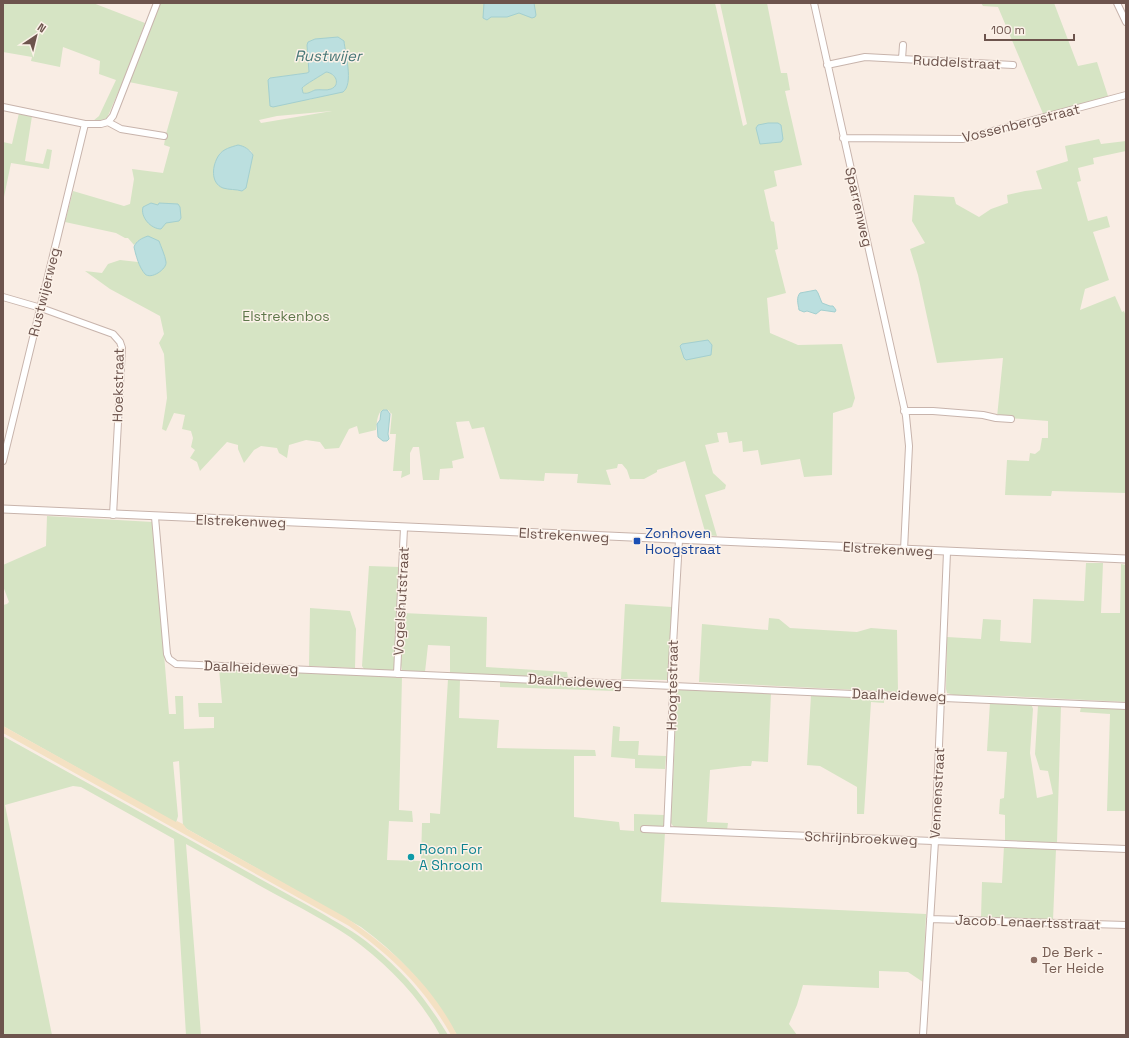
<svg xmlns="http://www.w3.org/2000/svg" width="1129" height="1038" font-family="'Space Grotesk',sans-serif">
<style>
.green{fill:#d6e4c4;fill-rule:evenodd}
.sand{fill:#f4e1c3}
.water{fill:#bbdfdf;stroke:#a3cfcf;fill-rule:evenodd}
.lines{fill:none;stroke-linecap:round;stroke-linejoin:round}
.minor-casing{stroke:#c8b4ac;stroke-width:8}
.tertiary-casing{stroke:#c8b4ac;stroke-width:9}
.minor{stroke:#fff;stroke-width:6}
.tertiary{stroke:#fff;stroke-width:7}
.transit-dot{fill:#1a4fb4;stroke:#fcf2e9;stroke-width:1.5}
.culture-dot{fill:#0f9aa8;stroke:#fcf2e9;stroke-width:1.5}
.education-dot{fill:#8d6e63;stroke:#fcf2e9;stroke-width:1.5}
.labels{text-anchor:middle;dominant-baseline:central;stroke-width:3;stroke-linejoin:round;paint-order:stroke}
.street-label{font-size:14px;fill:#6d544d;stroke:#fcf2e9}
.park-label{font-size:14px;fill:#5e774a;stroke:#fcf2e9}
.transit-label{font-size:14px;fill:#164399;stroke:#fcf2e9;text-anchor:start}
.culture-label{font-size:14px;fill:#0d838f;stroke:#fcf2e9;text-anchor:start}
.education-label{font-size:14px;fill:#785e54;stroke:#fcf2e9;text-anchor:start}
.water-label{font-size:15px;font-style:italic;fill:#477777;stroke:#fcf2e9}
</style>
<rect width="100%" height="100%" fill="#f9ede4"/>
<!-- green -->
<path class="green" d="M3,3H93L145,23L127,72L107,118L102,121H93L99,116L116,80L99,74L100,61L63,47L60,67L31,61L32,57L3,52Z
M160,3H715L743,126L747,124L720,3H767L781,73H787L790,90L785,91L802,165L774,171L777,186L764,190L771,221L774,222L778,249L775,250L786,293L767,298L770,333L798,345L842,344L855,398L852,407L833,413L832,475L804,477L800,459L761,465L758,450L743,452L742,441L729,443L727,432L717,433L719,442L705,445L713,473L726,485L725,489L705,495L717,536L706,535L685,461L657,470V472L644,479H630L627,470L622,464H618L617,468L606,470L611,485L577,483L578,474L545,473L544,481L500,479L484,427L472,429L469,421L456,422L464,458L452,461L453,468L440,469L439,480H423L419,447H413L410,453V474L401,478L402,471H393L396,434H390L392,413L391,414C389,411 390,410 386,410C377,408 377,424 376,430L359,434L357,426L349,429L339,448L325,449L320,442L306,440L289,445L287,458L279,453L277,448L261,446L254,450L244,463L238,449V445L227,442L200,471L197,462L190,458L195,450L191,447L193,438L191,431L182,429L185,415L174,413L166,431L162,429L167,398L164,354L159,343L164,334L160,316L110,289L85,271L102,273L108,264L120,260L138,262L145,274L166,264L159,241C149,237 142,235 134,245L128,238H125L116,233L65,222L73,191L124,206L130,204L134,179L132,169L163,173L170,147L164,145L166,134L178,92L129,82ZM315,39L343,41L348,83L345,90L308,100L268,80L270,78L307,73L309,72L307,45L308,42ZM332,111L261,123L259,120L277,116ZM244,147L251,151L253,155L242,191L216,181L219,154L229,148Z
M981,3H1054L1078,66L1097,62L1108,96L1044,116L998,7L983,6Z
M326,72C336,73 341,85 331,89C326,91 320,89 315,90C310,92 308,94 303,93L302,88C304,85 322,75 326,72Z
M19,113L32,116L25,161L43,164L47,149L52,150L49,169L11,163L4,197L3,142L12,144Z
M1099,139L1101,144L1126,141V151L1093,158L1094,164L1078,168L1081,181L1077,182L1088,221L1107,216L1110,227L1093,232L1109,280L1085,289L1080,310L1115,296L1122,312L1124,311L1126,316V493L1052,491L1051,496L1005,495L1007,460L1029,461L1030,453L1035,454L1040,450L1042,438H1048V421L997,417L1003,358L937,363L918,275L910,249L925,243L912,221L914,195L954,197L956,204L979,217L991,209L1008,203L1007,195L1025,191L1042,189L1036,171L1068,161L1065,146Z
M47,516L153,522L169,714H176L175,696H183L184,729L214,728V717H199L198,703H222L219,669L402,676L399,810L412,811L413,822L389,821L387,860L421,861L422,823H430V813L440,814L448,679H460L459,718L499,720L497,748L595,750L596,756H574V817L619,822L620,830L634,831V814L664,815V826H641L642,831L665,832L661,902L926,914L923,982L908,972L879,971V988L803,985L797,1005L789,1024L797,1035H457C432,992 401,956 361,927L187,829L183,826L179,761L173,762L178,816L176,823L3,726V605L7,604L9,602L3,586V565L46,546Z
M1086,563H1103L1101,613H1120L1121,564L1126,565V702L1006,696L954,695L947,693L946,689L947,637L981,639L983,619L1001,620L1000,641L1031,643L1033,599L1084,601Z
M369,566L400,567L395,668L393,670H367L364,669L362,666Z
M625,604L672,607L668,680L621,679Z
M310,608L350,611L356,629L355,668L309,666Z
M403,613L487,617L486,667L567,672L568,678L450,673V646L428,645L425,672L405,671L402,670L401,665Z
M769,618L779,619L790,628L857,632L871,628L897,630L898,692L699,682L702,624L768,630Z
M500,681L617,686L615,691L500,687Z
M678,689L771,693L768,762L752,761L751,766H743L710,770L707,822L728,823L727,830L676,828L673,826L671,823L677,693Z
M811,695L884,698V703L871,702L864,814H857V787L820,766L807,765Z
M990,702L1029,704L1032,706L1033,709L1030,753L1037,798L1053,794L1048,771L1040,770L1035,754L1038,705L1061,706L1057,843L1005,840V815L999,814L1000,799L1004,798L1007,752L987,751Z
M1081,707L1126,709V811H1107L1110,714L1080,712Z
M613,726L620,727L619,741H639L638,755L666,756L665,769L635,768V759L611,757Z
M3,736L318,911C336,922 356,932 372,946C405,973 426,999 448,1035H440C419,996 386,963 350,937C326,921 299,907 273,893C244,877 215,860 186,844L201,1035H186L174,839L81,787L73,786L5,805L52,1035H3Z
M1004,846L1056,849L1053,920L981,917L982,882L1002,883Z"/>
<!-- sand -->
<path class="sand" d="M3,726L176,822L177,821L183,824L187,829L345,917C390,947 432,985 457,1035H451C425,989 392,956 349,926L3,733Z"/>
<!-- water -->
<path class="water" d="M484,3H534L536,15L535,17L532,18L519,13L507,17H491L487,20L483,18Z
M338,37L344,41C345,53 354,84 343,92L273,107L270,106L268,80L270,78L307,73L309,72L307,45L308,42L315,39ZM326,72C336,73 341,85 331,89C326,91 320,89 315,90C310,92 308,94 303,93L302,88C304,85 322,75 326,72Z
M768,123H778L781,125L783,139L781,142L760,144L756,128L758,125Z
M238,145C244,146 249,149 253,155L246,188L242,191C236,189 229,190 223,188C210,183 212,165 219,155C223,149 231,147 238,145Z
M151,203L158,205L159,203L178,204L180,207L181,218L179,221L166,223L161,229C151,229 140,217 143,207Z
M148,236L159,241C161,247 165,255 166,262C167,269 151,280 145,274C139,267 136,256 134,247C136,241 142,238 148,236Z
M816,290L818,293L822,303L830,306H833L836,310L835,312L821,310L816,314L807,311L804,312L799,310C798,303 796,298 800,293Z
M708,340L712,345L711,355L686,360L684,358L680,346L682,344Z
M383,410H387L390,414L388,434L389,439L387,441H383L378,437L377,424L380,420L381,412Z"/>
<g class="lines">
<defs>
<path id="minor" d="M814,3L906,416L909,446L904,550
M1117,3L1126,22
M902,59L903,45
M827,65L865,57L1013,65
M3,107L85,124H101L108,122L121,129L164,136
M108,122L113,116L157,3
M843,138L963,139L1126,95
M3,297L41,308L113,334L120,342L122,348L113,515
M904,411H933L983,415L996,418L1011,419
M3,461L85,124
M155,517L167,654L169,659L176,664L1126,706
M397,674L404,528
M644,829L1126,849
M667,830L673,692L671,680L679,540
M930,919L1126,925
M923,1035L935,841L947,552"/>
<path id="tertiary" d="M3,509L1126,559"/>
</defs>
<!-- minor casing -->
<use href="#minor" class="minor-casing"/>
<!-- tertiary casing -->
<use href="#tertiary" class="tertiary-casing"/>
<!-- minor -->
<use href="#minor" class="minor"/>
<!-- tertiary -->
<use href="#tertiary" class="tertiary"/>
</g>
<!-- markers -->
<rect class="transit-dot" x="633" y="537" width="8" height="8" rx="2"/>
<circle class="culture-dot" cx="411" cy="857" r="4"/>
<circle class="education-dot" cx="1034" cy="960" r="4"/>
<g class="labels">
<!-- street labels -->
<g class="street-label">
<text transform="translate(957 62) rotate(3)">Ruddelstraat</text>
<text transform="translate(1021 123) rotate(-14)">Vossenbergstraat</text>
<text transform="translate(859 207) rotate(77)">Sparrenweg</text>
<text transform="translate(44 292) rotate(-76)">Rustwijerweg</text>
<text transform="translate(118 385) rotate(-89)">Hoekstraat</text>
<text transform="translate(241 521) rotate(2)">Elstrekenweg</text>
<text transform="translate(564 535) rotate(3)">Elstrekenweg</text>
<text transform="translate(888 549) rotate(3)">Elstrekenweg</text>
<text transform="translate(401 601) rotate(-87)">Vogelshutstraat</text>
<text transform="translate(251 667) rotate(2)">Daalheideweg</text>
<text transform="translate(575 681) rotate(3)">Daalheideweg</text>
<text transform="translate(672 685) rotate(-89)">Hoogtestraat</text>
<text transform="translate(899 695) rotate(2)">Daalheideweg</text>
<text transform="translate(937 793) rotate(-87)">Vennenstraat</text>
<text transform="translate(861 838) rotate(2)">Schrijnbroekweg</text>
<text transform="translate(1028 922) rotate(2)">Jacob Lenaertsstraat</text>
</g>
<!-- park labels -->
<g class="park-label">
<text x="286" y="316">Elstrekenbos</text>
</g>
<!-- transit labels -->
<g class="transit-label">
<text x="645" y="533">Zonhoven<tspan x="645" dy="16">Hoogstraat</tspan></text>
</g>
<!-- culture labels -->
<g class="culture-label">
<text x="419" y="849">Room For<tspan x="419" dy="16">A Shroom</tspan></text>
</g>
<!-- education labels -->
<g class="education-label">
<text x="1042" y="952">De Berk -<tspan x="1042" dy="16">Ter Heide</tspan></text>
</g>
<!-- water labels -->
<g class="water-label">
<text x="328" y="55">Rustwijer</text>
</g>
</g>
<!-- border -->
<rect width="1129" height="1038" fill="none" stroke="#6d544d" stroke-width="8"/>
<!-- north arrow -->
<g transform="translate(36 36) rotate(35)" stroke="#fcf2e9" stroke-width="3" paint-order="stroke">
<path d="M0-3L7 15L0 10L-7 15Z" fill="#6d544d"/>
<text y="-6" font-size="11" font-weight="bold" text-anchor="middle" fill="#6d544d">N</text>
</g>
<!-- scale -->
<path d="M985 34v6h89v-6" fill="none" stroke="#6d544d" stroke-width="2"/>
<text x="991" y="34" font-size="12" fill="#6d544d" stroke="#fcf2e9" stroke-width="3" paint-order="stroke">100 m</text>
</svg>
